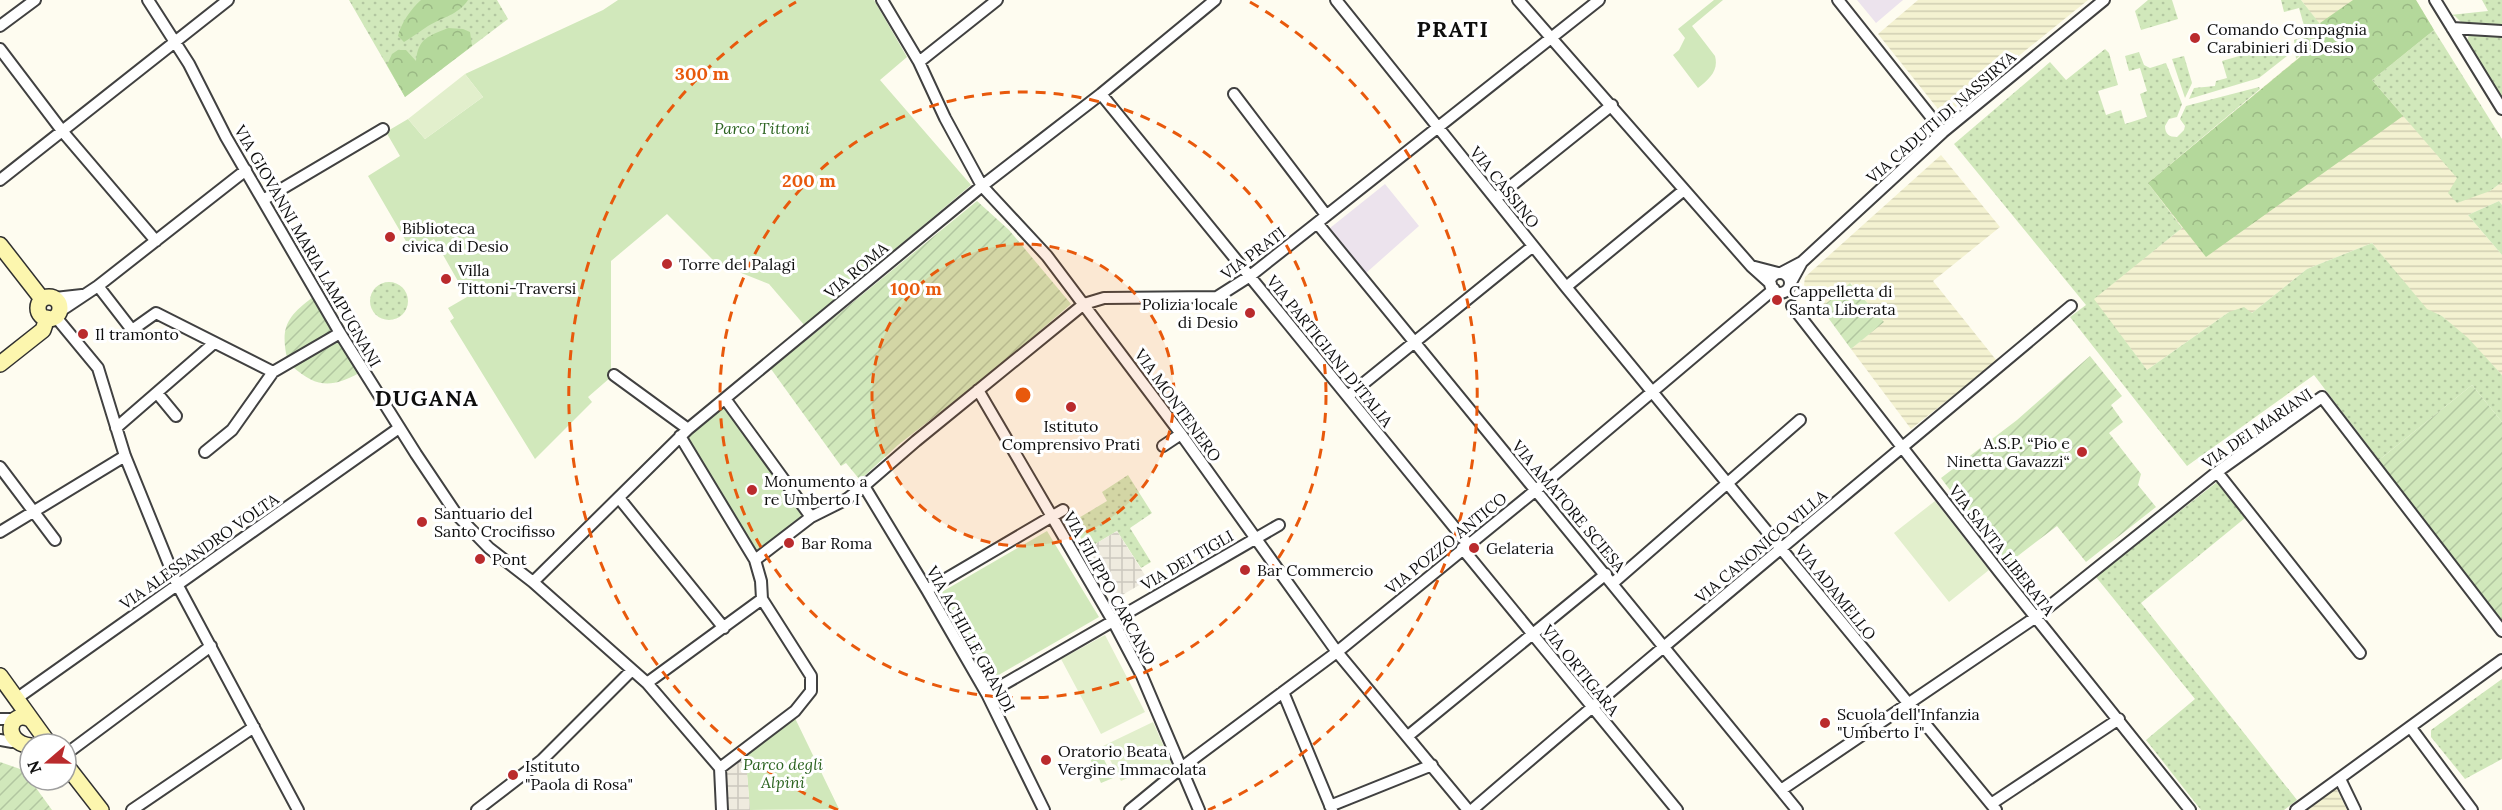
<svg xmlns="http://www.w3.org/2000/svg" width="2502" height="810" font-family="Lora,serif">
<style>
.industrial{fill:#ece3ed}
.farmland{fill:url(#farmland-rules)}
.grass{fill:url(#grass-dots)}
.forest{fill:url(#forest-crowns)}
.park{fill:#d1e8bb}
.garden{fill:url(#garden-furrows)}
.pitch{fill:#e2efcc}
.plaza{fill:url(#plaza-grid)}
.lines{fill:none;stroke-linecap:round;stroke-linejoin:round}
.street-casing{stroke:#414141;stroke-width:14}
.secondary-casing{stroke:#303030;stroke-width:18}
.street{stroke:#fff;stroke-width:10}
.secondary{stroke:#fcf6ae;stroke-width:15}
.ring{fill:none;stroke:#e8590c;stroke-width:3;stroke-dasharray:10 8}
.poi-dot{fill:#ba2b2d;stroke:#fff;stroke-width:2}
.labels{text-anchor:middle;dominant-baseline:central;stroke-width:6;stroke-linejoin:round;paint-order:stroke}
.poi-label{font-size:16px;fill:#0e0e0e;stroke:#fff;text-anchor:start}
.street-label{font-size:16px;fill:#0e0e0e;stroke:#fff}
.park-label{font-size:16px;font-style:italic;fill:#2c6421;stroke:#fff}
.district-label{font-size:22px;font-weight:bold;letter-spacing:1.5px;fill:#0e0e0e;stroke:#fff}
.centre{fill:#e8590c;stroke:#fff;stroke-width:3}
.ring-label{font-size:18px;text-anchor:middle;font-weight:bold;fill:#e8590c;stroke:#fff;stroke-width:6;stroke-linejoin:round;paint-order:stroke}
</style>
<defs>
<pattern id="farmland-rules" width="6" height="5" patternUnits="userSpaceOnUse" patternTransform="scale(1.5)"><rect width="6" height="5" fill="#f4f2d1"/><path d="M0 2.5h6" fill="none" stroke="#d0ceb2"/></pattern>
<pattern id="grass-dots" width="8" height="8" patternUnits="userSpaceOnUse" patternTransform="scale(1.5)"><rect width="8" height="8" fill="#d1e8bb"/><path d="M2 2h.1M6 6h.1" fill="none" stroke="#b2c6a0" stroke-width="1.8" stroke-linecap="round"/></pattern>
<pattern id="forest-crowns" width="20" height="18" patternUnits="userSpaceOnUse" patternTransform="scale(1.5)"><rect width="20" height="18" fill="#b4d89b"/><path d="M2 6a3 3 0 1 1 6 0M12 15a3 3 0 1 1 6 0" fill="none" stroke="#9ab884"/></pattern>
<pattern id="garden-furrows" width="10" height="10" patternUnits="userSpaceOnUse" patternTransform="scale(1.5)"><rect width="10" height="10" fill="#d1e8bb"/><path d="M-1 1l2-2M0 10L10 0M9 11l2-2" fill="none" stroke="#b2c6a0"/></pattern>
<pattern id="plaza-grid" width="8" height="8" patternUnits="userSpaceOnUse" patternTransform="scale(1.5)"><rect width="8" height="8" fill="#efebdf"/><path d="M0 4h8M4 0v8" fill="none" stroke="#ccc8be"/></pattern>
</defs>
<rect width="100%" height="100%" fill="#fefcf0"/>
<!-- industrial -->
<path class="industrial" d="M1857,0H1903L1876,23Z
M1385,184L1419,226L1366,273L1330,228Z"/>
<!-- farmland -->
<path class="farmland" d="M1918,0H2088L1953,109L1943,111L1938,109L1878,34Z
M2301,0H2416L2434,30L2372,80L2458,178L2490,191L2502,182V205L2499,201L2468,215L2502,255V375L2467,338L2442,316L2427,310L2372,243L2307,269L2252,313L2229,312L2147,370L2093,299L2182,228L2148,183L2327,34Z
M1941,155L2000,227L1933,281L1997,361L1911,429L1851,349L1883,322L1851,283L1821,308L1804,285L1805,277Z
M2336,788L2347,810H2305Z"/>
<!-- grass -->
<path class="grass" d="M349,0H497L508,19L405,97Z
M2148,0H2172L2178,19L2141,30L2135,11Z
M2281,0H2301L2327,33L2296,59L2294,40L2307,36L2299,8L2284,12Z
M2482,0H2502V26L2462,23L2455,16L2450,15L2488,11Z
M2434,30L2502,139V182L2490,191L2457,203L2448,193L2457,178L2372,80Z
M2469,34L2502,37V99L2467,42Z
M2270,47L2273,56L2288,51L2287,56L2259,78L2189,99L2194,88L2215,86L2216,81L2227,78L2222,61Z
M2105,49L2109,53L2118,85L2098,91L2106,115L2121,110L2125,124L2147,117L2140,94L2147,91L2140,68L2129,71L2125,56L2139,52L2144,65L2150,68L2166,63L2182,104L2177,117L2169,119L2165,126C2165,134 2169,137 2177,137L2184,130L2185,126L2180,119L2186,106L2259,87L2260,89L2148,183L2182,228L2094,299L2147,370L2229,312L2244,307L2252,313L2307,269L2372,243L2427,309L2442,316L2468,338L2502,375V422L2472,385L2379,460L2314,375L2187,466L2070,317L2086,305L1954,144L2050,62L2066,80Z
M2184,56L2192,83L2185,98L2172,59Z
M2499,201L2502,205V255L2468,215Z
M370 301a19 19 0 1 1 38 0a19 19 0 1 1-38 0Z
M1128,475L1152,513L1130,528L1151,562L1141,568L1117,531L1087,549L1072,522L1107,501L1102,492Z
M2217,482L2245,518L2141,603L2297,800L2284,810H2201L2146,740L2195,699L2096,577Z
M2502,679V759L2465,779L2431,737V730Z"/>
<!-- forest -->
<path class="forest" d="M421,0H468C458,15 443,17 428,26C420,31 413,37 404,42L398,36C401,23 411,9 421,0Z
M2353,0H2416L2434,30L2372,80L2403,116L2206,257L2148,183L2328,34L2320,23Z
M448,28L463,29L470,32L472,46L405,97L387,65L392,54L398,50H406L416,61C418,38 429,36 448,28Z"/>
<!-- park -->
<path class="park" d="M618,0H874L907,57L880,80L971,185L805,326L769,284L716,263L667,214L611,261V377L588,397L592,402L535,459L450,321L454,318L448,308L467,297L434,239L414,250L410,242L407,243L368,176L400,156L386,132L408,119L425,139L483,97L465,74L603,10Z
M1714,0H1723L1692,26L1715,56C1719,71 1709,79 1698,88L1673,55L1679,50L1685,38L1678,29Z
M726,400L811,517L755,560L680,436Z
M1047,531L1099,617L990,680L940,593Z
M793,714L839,809L750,810L745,749Z
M1099,749L1113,778L1101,783L1088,754Z"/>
<!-- garden -->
<path class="garden" d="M977,201L1009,230L1071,304L997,368L898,445L860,480L846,463L841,466L771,369Z
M1850,283L1884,322L1851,349L1821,308Z
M313,297L333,331L287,358C280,326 288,316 313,297Z
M338,339L359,373C332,388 316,388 292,366Z
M2090,356L2122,396L2111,405L2123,422L2109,433L2141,474L2138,485L2156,507L2086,562L2057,526L2006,565L1941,478L2017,420Z
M2472,385L2502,422V626L2379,460Z
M0,762L23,770L52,810H0Z"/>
<!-- pitch -->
<path class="pitch" d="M465,74L483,97L425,139L408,119Z
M1935,501L1989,570L1949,602L1894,533Z
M1105,635L1145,712L1101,734L1061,659Z
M1153,722L1172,765L1149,775L1145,770L1121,781L1103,746Z"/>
<!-- plaza -->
<path class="plaza" d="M1117,531L1148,580L1117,598L1087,549Z
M745,749L750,810H722L720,768Z"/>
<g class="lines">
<defs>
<path id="street" d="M148,0L189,64L226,137L340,333L416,454L457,515L489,548L533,582L647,683L720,768L722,810
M882,0L919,62L945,118L982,186L1047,256L1181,434L1337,652L1468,810
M1336,0L1566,287L1996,810
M1518,0L1751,266
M1838,0L1943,132
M2435,0L2502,109
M0,26L35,0
M2452,28L2502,31
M0,49L63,132L156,241
M919,62L997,0
M1101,94L1468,544
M1234,94L1326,215
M0,180L228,0
M1496,198L1612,105
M263,200L383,129
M1317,223L1797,810
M1802,262L1943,132L2104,0
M1781,273L1802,262L1790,284
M1770 283a10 10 0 1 1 20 0a10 10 0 1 1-20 0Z
M1771,284L1751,266L1778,273
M98,286L132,330L156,313L273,372L340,333
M1566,287L1684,190
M55,298L82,295
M1792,306L2001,574L2190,810
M59,312L98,286L246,170
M55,316L98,368L125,456L177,584L298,810
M614,375L688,429
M978,390L1113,621L1142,676L1199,810
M157,393L176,416
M1348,396L1533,246
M726,400L811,517
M116,428L214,343
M680,436L755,560L761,581L762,599
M1163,446L1181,434
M205,452L232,430L273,372
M0,467L55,540
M2217,472L2360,653
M864,486L927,590L987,694L1044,810
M619,498L724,628
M0,532L125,456
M1462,548L1677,810
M755,560L811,517L847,499L864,486L916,441L1084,304L1104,298L1217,297L1250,276L1599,0
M533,582L688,429L982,186L1101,94L1215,0
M1613,583L1800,420
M927,590L1063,510
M647,683L762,599
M1283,692L1332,810
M987,694L1279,525
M16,699L399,428
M0,719H13
M2411,728L2472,810
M1408,736L1606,574
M0,740L12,742
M66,754L211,646
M720,768L795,711L811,691V676L762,599
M2340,779L2355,810
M1781,790L2036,617L2217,472L2322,397L2502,631
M1991,804L2119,719
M1330,806L1432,765
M132,810L254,727
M477,810L542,760L632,670
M1130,810L1181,768L1337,652L1536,490L1774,289
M1472,810C1669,640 1871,474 2071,306
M2296,810L2502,660"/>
<path id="secondary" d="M0,245L42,299
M38 308a11 11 0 1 1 22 0a11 11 0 1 1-22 0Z
M0,364L43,330L47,318
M0,676L49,744
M30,719C10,709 0,741 30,746
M66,765L101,810"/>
</defs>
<!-- street casing -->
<use href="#street" class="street-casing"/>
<!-- secondary casing -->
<use href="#secondary" class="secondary-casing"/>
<!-- street -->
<use href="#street" class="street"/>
<!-- secondary -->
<use href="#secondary" class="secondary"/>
</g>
<!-- distance rings -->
<circle cx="1023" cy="395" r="151" fill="#e8590c" fill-opacity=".12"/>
<g class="ring">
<circle cx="1023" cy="395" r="151"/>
<circle cx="1023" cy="395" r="303"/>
<path d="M838 810A454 454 0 0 1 796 2M1250 2A454 454 0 0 1 1208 810"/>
</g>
<!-- markers -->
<g class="poi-dot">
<circle cx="2195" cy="38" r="6"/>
<circle cx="390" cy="237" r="6"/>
<circle cx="667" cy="264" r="6"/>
<circle cx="446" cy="279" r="6"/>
<circle cx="1777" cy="300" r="6"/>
<circle cx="1250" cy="313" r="6"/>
<circle cx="83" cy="334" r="6"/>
<circle cx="1071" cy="407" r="6"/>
<circle cx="2082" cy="452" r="6"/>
<circle cx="752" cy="490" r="6"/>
<circle cx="422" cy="522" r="6"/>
<circle cx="789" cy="543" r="6"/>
<circle cx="1474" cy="548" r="6"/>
<circle cx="480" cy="559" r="6"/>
<circle cx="1245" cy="570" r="6"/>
<circle cx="1825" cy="723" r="6"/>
<circle cx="1046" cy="760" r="6"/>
<circle cx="513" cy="775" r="6"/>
</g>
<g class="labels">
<!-- poi labels -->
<g class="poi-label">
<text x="2207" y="29">Comando Compagnia<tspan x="2207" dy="18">Carabinieri di Desio</tspan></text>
<text x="402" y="228">Biblioteca<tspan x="402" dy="18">civica di Desio</tspan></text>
<text x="679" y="264">Torre del Palagi</text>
<text x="458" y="270">Villa<tspan x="458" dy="18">Tittoni-Traversi</tspan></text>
<text x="1789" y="291">Cappelletta di<tspan x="1789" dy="18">Santa Liberata</tspan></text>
<text x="1238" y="304" text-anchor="end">Polizia locale<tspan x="1238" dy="18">di Desio</tspan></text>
<text x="95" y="334">Il tramonto</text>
<text x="1071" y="426" text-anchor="middle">Istituto<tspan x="1071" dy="18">Comprensivo Prati</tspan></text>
<text x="2070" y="443" text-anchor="end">A.S.P. “Pio e<tspan x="2070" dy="18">Ninetta Gavazzi“</tspan></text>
<text x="764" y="481">Monumento a<tspan x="764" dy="18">re Umberto I</tspan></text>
<text x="434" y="513">Santuario del<tspan x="434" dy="18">Santo Crocifisso</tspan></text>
<text x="801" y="543">Bar Roma</text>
<text x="1486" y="548">Gelateria</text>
<text x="492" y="559">Pont</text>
<text x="1257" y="570">Bar Commercio</text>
<text x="1837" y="714">Scuola dell'Infanzia<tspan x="1837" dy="18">"Umberto I"</tspan></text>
<text x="1058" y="751">Oratorio Beata<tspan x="1058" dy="18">Vergine Immacolata</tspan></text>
<text x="525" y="766">Istituto<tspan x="525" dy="18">"Paola di Rosa"</tspan></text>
</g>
<!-- street labels -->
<g class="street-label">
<text transform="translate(1941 117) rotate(-41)">VIA CADUTI DI NASSIRYA</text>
<text transform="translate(1505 187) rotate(51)">VIA CASSINO</text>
<text transform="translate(308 246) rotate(60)">VIA GIOVANNI MARIA LAMPUGNANI</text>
<text transform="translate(1253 253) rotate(-37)">VIA PRATI</text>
<text transform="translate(856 270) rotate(-40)">VIA ROMA</text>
<text transform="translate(1330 351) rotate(51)">VIA PARTIGIANI D'ITALIA</text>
<text transform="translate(1178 405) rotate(54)">VIA MONTENERO</text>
<text transform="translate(2257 428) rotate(-34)">VIA DEI MARIANI</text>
<text transform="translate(1569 506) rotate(50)">VIA AMATORE SCIESA</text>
<text transform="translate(1446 543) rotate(-39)">VIA POZZO ANTICO</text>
<text transform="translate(1761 546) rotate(-40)">VIA CANONICO VILLA</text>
<text transform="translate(2002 550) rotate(52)">VIA SANTA LIBERATA</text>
<text transform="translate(199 551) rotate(-35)">VIA ALESSANDRO VOLTA</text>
<text transform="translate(1187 560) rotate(-30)">VIA DEI TIGLI</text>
<text transform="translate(1110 588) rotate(61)">VIA FILIPPO CARCANO</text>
<text transform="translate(1836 592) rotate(51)">VIA ADAMELLO</text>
<text transform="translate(971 639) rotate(61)">VIA ACHILLE GRANDI</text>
<text transform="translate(1581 670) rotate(51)">VIA ORTIGARA</text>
</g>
<!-- park labels -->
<g class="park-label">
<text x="762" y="128">Parco Tittoni</text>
<text x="783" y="764">Parco degli<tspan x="783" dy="18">Alpini</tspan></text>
</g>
<!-- district labels -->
<g class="district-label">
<text x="1453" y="29">PRATI</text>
<text x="427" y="398">DUGANA</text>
</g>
</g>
<circle cx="1023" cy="395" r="9" class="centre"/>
<g class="ring-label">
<text x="702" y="80">300 m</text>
<text x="809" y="187">200 m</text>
<text x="916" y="295">100 m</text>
</g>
<!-- north arrow -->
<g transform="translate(48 762) rotate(250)"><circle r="28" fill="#ffffff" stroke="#9f9f9f" stroke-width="1.5"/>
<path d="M0-4.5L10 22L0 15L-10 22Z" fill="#ba2b2d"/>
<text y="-9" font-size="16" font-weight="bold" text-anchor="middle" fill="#0e0e0e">N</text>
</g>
</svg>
